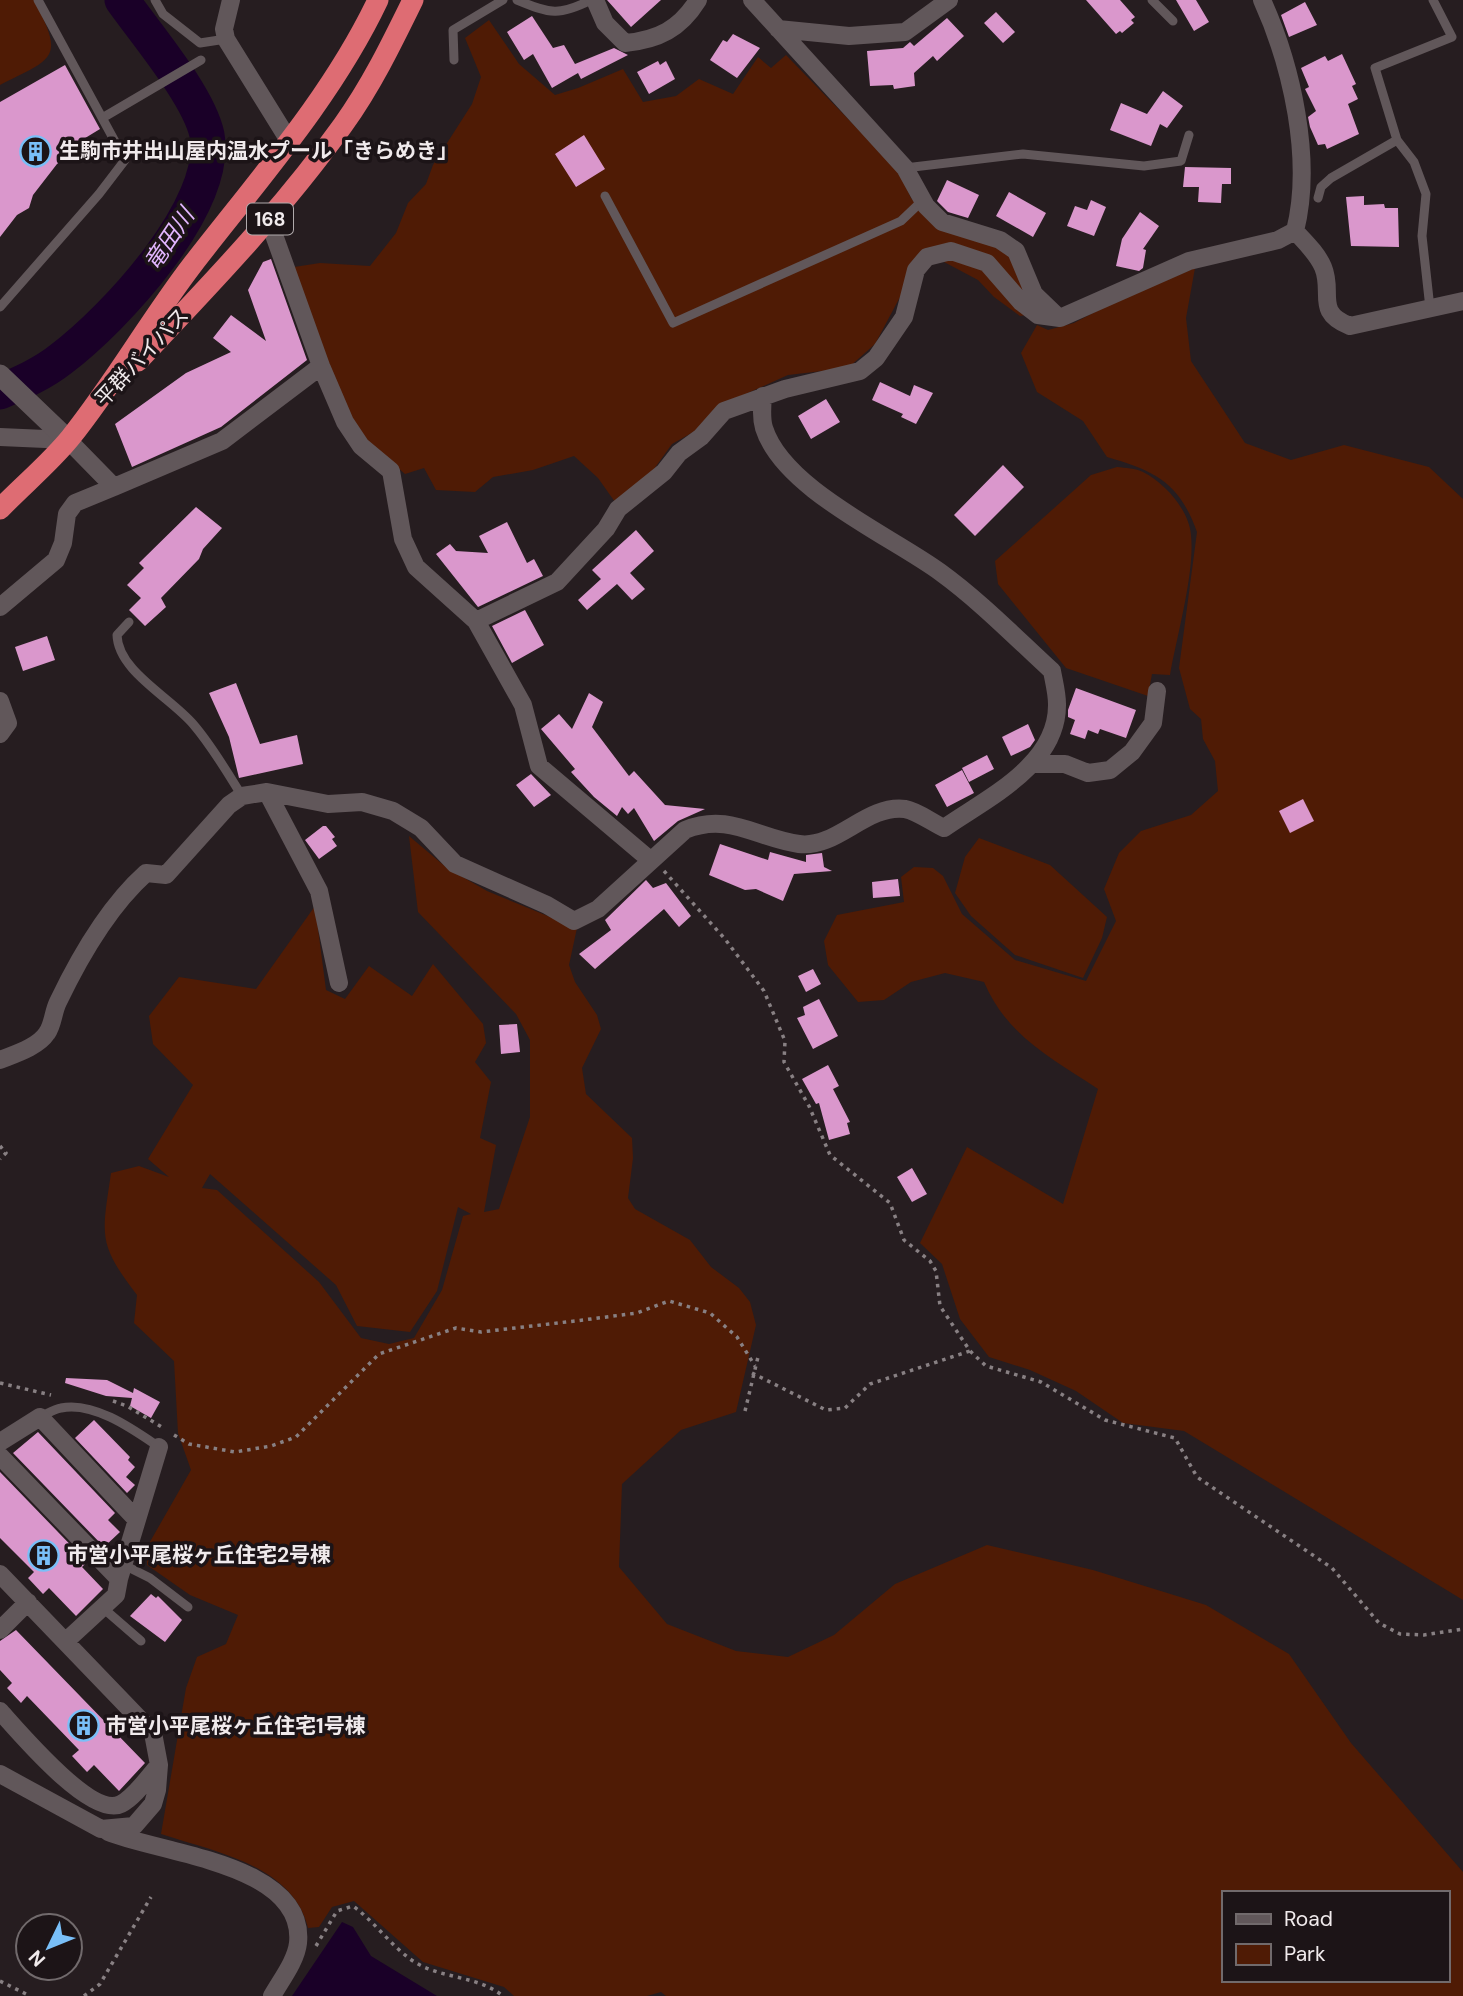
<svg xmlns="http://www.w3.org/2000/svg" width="1463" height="1996" font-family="'DM Sans','Noto Sans JP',sans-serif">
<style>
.green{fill:#4f1b05;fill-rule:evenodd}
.water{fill:#1a0028}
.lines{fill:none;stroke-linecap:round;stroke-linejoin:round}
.river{stroke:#1a0028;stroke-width:35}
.building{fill:#da97cc}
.path{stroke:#888083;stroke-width:3.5;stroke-dasharray:3.5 5;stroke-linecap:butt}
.service{stroke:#61575a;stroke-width:9}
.minor{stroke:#61575a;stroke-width:18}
.tertiary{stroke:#61575a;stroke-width:21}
.trunk{stroke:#de6c73;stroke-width:21}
.labels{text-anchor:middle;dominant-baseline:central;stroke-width:7;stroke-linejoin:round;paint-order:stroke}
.shield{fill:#1c1417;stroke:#b0aaac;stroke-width:2}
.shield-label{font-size:19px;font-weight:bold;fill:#f0eaec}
.poi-label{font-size:21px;font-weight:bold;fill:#f0eaec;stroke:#1c1417;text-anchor:start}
.street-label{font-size:21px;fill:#f0eaec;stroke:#1c1417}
.water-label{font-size:23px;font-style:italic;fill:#e2b6ff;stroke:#1c1417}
</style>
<rect width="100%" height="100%" fill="#261d20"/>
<!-- green -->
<path class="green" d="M0,0H34C65,59 54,58 0,85Z
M489,20L519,64L555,95L578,88L623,69L643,102L676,96L699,79L733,94L758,57L771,68L786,55L883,155L900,174L911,198L931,222L1003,247L1045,312L1020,316L994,297L978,280L929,254L900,297L875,344L848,368L788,375L721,405L697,430L672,444L654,469L615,502L598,478L574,456L533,470L493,477L475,492L436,490L424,468L405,474L362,436L339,397L294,267L320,263L370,266L396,233L408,203L426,184L433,165L472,104L481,77L465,38Z
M1195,268L1186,318L1191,361L1245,443L1291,460L1344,445L1429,467L1463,499V1600L1184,1431L1123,1423L1076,1391L1030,1370L989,1357L960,1319L942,1264L920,1243L967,1147L1063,1204L1098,1089C1051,1058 1007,1036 984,982L945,973L911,982L884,1000L858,1002L828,965L824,941L837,915L904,902L901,877L914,867L933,868L943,876L962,914L1015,960L1086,981L1116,921L1104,889L1119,853L1141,831L1191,815L1218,791L1215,761L1203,739L1201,719L1190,709L1179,668L1197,532C1179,482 1155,471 1107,457L1083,421L1037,392L1021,353L1037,325L1048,330L1074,323L1110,304Z
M1117,467C1125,468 1136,468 1143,472C1165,483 1189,510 1191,535C1195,573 1177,635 1170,675L1152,674L1148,696L1066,668L998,584L995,561L1091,475Z
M409,836L447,868L487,891L577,928L569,965L575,982L597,1015L601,1029L582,1068L586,1094L632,1138L633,1158L628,1198L635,1209L690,1240L711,1267L739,1288L750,1302L756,1325L736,1412L681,1430L622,1484L619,1567L667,1624L736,1651L788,1657L834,1635L895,1584L987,1545L1093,1570L1206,1605L1289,1654L1351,1743L1463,1872V1996H666L661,1992L647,1996H514L504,1987L423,1962L354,1901L332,1907L319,1927L308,1928C293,1865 215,1852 161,1834L186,1688L197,1657L226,1644L238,1615L190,1595L147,1565V1547L191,1470L178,1433L174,1361L134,1323L137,1295C97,1243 102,1236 111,1173L139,1166L169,1177L148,1159L193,1085L153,1044L149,1016L179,977L256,989L315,906L326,990L345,999L369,966L412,996L433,964L483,1024L486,1043L475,1062L491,1082L480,1138L496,1145L484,1212L499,1209L530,1117V1040L516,1014L418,912ZM210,1174L336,1285L357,1326L410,1332L437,1291L458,1207L471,1214L463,1216L442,1290L414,1338L389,1344L361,1338L319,1282L217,1190L202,1188ZM1223,1893H1447V1980H1223Z
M979,838L1050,865L1107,917L1102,938L1083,978L1015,955L971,916L955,893L965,857Z"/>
<!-- water -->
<path class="water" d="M342,1922L353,1927L371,1956L437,1996H292Z"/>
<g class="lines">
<!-- river -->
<path class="river" d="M0,392C21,383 42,374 61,359C114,319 220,206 207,135C199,96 146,34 122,0"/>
</g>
<!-- building -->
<path class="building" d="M607,0H661L631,27Z
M1086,0H1120L1135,17L1131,20L1134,23L1122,33L1120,31L1116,34Z
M1176,0H1196L1209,22L1194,31Z
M1305,2L1317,25L1289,37L1281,15Z
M996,12L1015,32L1003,43L984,23Z
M532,16L553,48L564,45L575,64L614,48L628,55L581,79L578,73L552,88L533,54L524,60L507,32Z
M947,18L964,36L937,61L933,56L914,73L915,86L894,89L893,85L870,86L867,51L903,48L910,42L914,46Z
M733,34L760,48L737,78L710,60L723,40L727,42Z
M1342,54L1356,84L1352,86L1358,99L1348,104L1359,134L1327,149L1325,144L1318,145L1310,127L1308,117L1316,111L1305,89L1309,87L1301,68L1325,56L1328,61Z
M658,61L660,65L666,61L675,79L649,94L637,72Z
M65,65L100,129L77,143L79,147L57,164L33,195L29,208L17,215L0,237V102Z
M1163,91L1183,106L1167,128L1160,124L1151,146L1110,130L1121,103L1147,114Z
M584,135L605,169L576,187L555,154Z
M1185,167L1231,168V184H1222L1221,203L1198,202L1199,187H1183Z
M947,180L979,195L968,218L948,212L937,201Z
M1009,192L1046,213L1033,237L996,216Z
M1364,196V205L1384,204L1385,208H1398L1399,247L1351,246L1346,197Z
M1091,200L1106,207L1094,236L1067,226L1075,206L1087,210Z
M1140,212L1159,226L1143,249L1146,250L1143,268L1139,271L1116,266L1122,239Z
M271,259L307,360L221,427L132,467L115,424L186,373L231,352L213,338L231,315L266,341L248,290L263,262Z
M880,382L910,396L914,385L933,393L916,424L901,417L903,414L872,400Z
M826,399L840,422L811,439L798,416Z
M1003,465L1024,487L975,536L954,515Z
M196,507L222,528L203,549L199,559L161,598L166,607L145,626L129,610L141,598L127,585L144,568L139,563Z
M507,522L527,563L534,559L543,576L478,607L436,554L450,544L456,551L488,553L479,536Z
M636,530L654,551L630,573L645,589L632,600L617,584L587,610L578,600L601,579L592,570Z
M525,610L544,645L512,663L492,626Z
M47,636L55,660L23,671L15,647Z
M236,683L260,744L297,735L303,764L239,778L229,737L209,693Z
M1076,688L1136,710L1126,738L1100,729L1098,734L1088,730L1085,739L1070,734L1075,720L1068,717V710Z
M589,693L603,702L592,727L629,776L634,771L665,805L705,809L678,821L654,841L634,808L628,814L622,807L617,816L594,797L571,772L575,769L541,729L559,714L572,729Z
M1028,724L1035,740L1030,747L1011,756L1002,737Z
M987,755L994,769L969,782L962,768Z
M962,770L974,793L947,807L935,785Z
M531,774L551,795L534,807L516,785Z
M1303,799L1314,821L1290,833L1279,811Z
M323,826H326L335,837L332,839L337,846L319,859L305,840Z
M720,844L768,860L770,852L806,862V855L822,853L824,867L832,871L794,874L783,901L756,889L745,890L709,875Z
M898,879L900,896L873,898L872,882Z
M646,880L653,888L666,883L691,916L679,927L664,909L595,969L579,954L611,930L605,920Z
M813,969L821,984L806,992L798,976Z
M819,999L838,1036L813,1049L797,1018L805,1015L803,1007Z
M517,1024L520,1052L501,1054L499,1025Z
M828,1065L839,1086L833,1089L850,1122L847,1123L850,1134L829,1140L819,1103L816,1104L802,1079Z
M912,1168L927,1194L912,1202L897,1177Z
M66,1378L107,1380L133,1393L134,1388L160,1402L151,1418L130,1406L132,1398L106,1396L65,1383Z
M94,1420L130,1457L128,1460L135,1467L126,1477L135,1485L127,1493L75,1438Z
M38,1432L115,1513L108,1520L120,1532L104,1547L13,1453Z
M0,1472L87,1562L82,1567L103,1589L76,1616L49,1588L43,1594L28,1578L34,1572L0,1538Z
M151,1594L156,1598L158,1596L182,1620L165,1642L130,1616Z
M16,1630L145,1763L119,1791L94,1765L87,1772L72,1756L79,1750L27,1696L21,1703L7,1688L12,1683L0,1670V1641Z"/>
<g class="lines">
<!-- path -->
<path class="path" d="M664,871L725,939L764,991L785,1041L784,1062L809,1106L830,1155L890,1203L904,1240L930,1261L936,1271L940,1306L970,1351L986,1366L1041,1382L1105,1420L1175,1438L1197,1477L1332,1568L1379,1623L1400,1634L1424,1635L1463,1629
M0,1146L6,1153L0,1159
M752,1373L826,1410L845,1408L870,1384L970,1351
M0,1383L51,1395
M113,1401L127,1406L165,1429
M745,1411L758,1357
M174,1435L189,1444L235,1452L271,1446L296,1437L379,1354L456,1328L481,1332L583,1320L637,1313L669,1301L710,1313L737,1337L755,1366
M316,1946L337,1911L353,1906C375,1922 391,1946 413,1961C440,1979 477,1975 503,1996
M0,1981L30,1996
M84,1996L100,1984L151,1897"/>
<!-- service -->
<path class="service" d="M155,0L163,14L200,43L226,39
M517,0C551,14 559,16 591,0
M1152,0L1173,21
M454,60L453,30L503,0
M104,117L201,60
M905,168L1023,154L1144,166L1181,161L1189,135
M605,196L673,323L901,221L923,200
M1318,198L1321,187L1331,178L1397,140
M0,307L99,194L125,160L38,0
M1430,308L1422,236L1426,194L1414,162L1397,140L1375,68L1452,37L1433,0
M129,622L117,635C118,671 170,697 193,724C212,746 227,772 242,796
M40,1417C47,1414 54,1409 61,1408C94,1401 134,1430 159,1447
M124,1565L150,1578L188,1607
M103,1608L141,1641"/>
<!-- minor -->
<path class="minor" d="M231,0L224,29L226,39L288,139
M595,0L605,23L625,43C658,40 680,29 698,0
M752,0L905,168L926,206L942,222L1000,240L1016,251L1034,294L1059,318
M778,29L849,36L905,32L949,0
M269,221L321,366L345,422L361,446L391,471L403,539L416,567L476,621L523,705L539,766L649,859
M1295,231C1305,242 1317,253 1323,267C1334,293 1314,312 1350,326L1463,301
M0,437L68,440L114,487L222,441L321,366
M0,607L56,560L63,543L67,514L75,503L114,487
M476,621L557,582L606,529L618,509L664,472L679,453L701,437L724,411L785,389L860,371L876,358L904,317L916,270L927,257L951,251L987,263L1021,302L1038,315L1060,318L1189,261L1278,240L1295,231C1313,160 1292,66 1262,0
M0,701L8,723L0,734
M1035,764H1065L1088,773L1110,770L1132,752L1153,723L1157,691
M267,792L319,891L339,983
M0,1060C15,1054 38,1047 47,1033C53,1025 53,1012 58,1002C80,956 108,907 146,873L166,875L229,805L242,796L267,792L328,804L362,802L393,811L421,828L455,864L547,905L574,921L598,909L685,830C729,812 756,838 799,844C837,849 866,804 905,809C917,811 933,823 944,828C987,798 1058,765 1057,704C1057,693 1054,682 1052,671C1016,638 980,601 940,572C891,536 783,489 764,428C761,418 762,407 763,396
M0,1442L40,1417L136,1519
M0,1456L119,1579L116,1595L66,1641
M0,1574L153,1733L159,1765L157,1790L153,1804L134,1826L101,1829L0,1774
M119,1579L159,1447
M0,1630L28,1602
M0,1711C18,1731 92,1819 121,1804C135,1797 149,1776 159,1765
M108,1832C162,1854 306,1864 298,1943C296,1961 281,1980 272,1996"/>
<!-- tertiary -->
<path class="tertiary" d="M0,375L68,440"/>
<!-- trunk -->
<path class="trunk" d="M138,361C210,285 282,210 343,125C371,86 392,43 413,0
M0,509C23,485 50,463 71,437C115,382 150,320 193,264C258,180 332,97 378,0"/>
</g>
<!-- icons -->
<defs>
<symbol id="building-ring" viewBox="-11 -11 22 22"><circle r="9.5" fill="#1c1417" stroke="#79bff8" stroke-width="1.5"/><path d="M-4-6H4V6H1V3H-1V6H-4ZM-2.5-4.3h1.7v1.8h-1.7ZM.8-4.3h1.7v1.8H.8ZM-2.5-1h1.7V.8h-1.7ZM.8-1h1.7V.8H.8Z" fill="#79bff8"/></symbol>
</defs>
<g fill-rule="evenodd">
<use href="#building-ring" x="18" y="134" width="35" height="35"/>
<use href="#building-ring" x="26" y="1538" width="35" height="35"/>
<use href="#building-ring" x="66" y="1708" width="35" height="35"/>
</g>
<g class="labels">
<!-- shield labels -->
<rect class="shield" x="247" y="203.5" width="46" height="31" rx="5"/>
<g class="shield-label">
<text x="270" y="219">168</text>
</g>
<!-- poi labels -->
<g class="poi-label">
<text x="59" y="151">生駒市井出山屋内温水プール「きらめき」</text>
<text x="67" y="1555">市営小平尾桜ヶ丘住宅2号棟</text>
<text x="106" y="1726">市営小平尾桜ヶ丘住宅1号棟</text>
</g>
<!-- street labels -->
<g class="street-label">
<text transform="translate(142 357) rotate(-47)">平群バイパス</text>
</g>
<!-- water labels -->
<g class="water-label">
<text transform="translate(169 239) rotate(-56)">竜田川</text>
</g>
</g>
<!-- legend -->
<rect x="1222" y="1891" width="228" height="91" fill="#1c1417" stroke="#716a6c" stroke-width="2"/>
<rect x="1236" y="1914" width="35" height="10" fill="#61575a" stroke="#716a6c" stroke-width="2"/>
<text x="1284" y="1926" font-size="21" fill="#f0eaec">Road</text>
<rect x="1236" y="1944" width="35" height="21" fill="#4f1b05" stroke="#716a6c" stroke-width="2"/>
<text x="1284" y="1961" font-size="21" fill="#f0eaec">Park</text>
<!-- north arrow -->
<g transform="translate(49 1947) rotate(227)"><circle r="33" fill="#1c1417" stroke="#716a6c" stroke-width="2"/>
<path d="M0-5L12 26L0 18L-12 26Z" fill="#79bff8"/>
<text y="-10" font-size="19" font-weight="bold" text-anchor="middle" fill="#f0eaec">N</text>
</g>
</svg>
